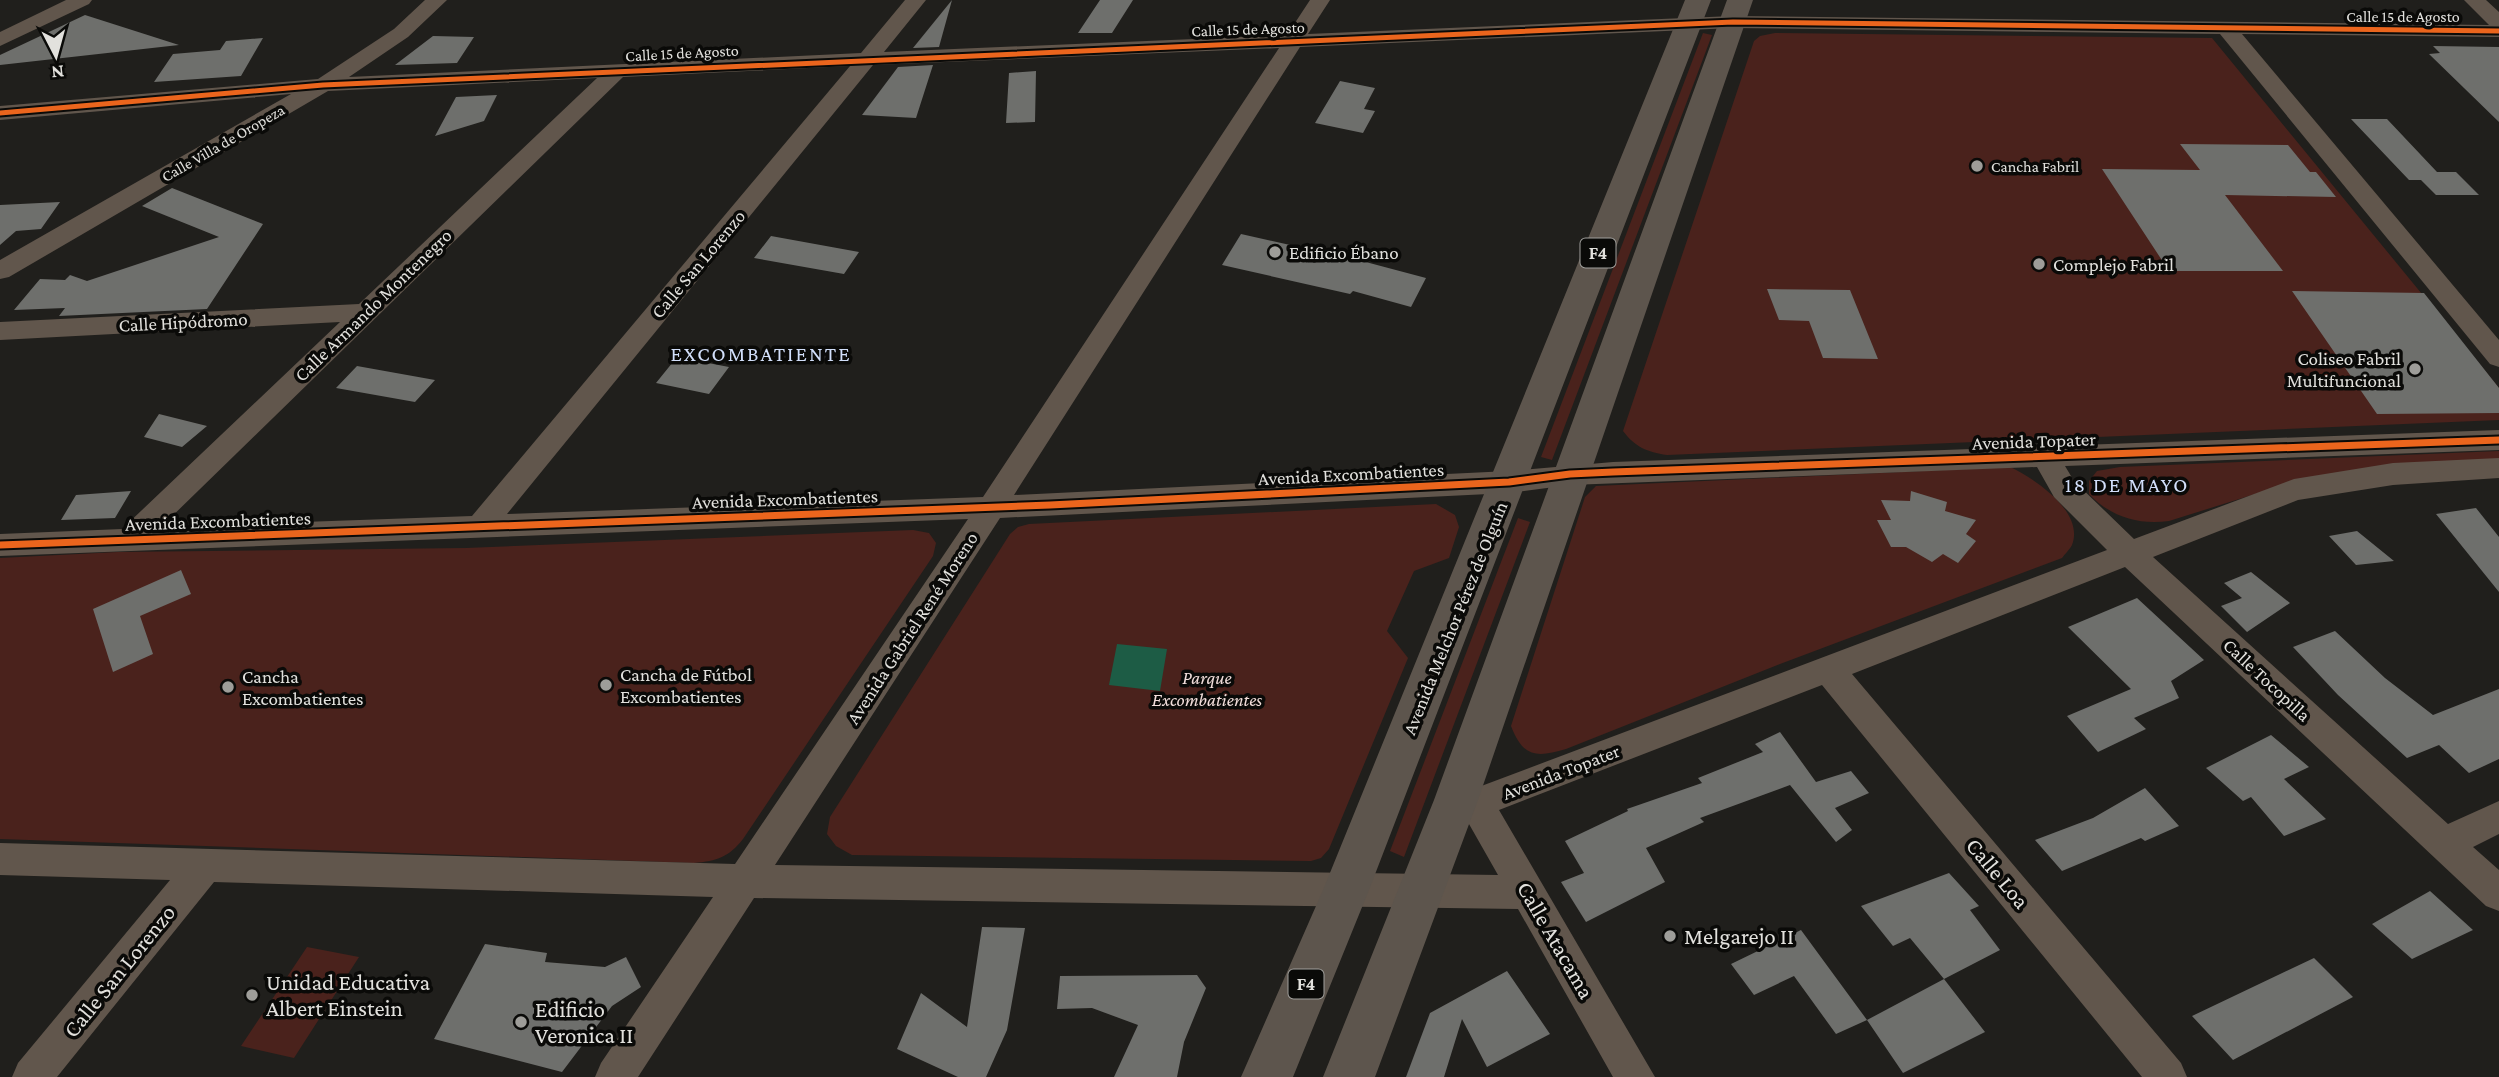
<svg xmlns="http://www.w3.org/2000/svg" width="2499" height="1077" font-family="'Crimson Pro',serif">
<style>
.green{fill:#4a221c}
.water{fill:#1d5c45}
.building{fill:#6e6f6c}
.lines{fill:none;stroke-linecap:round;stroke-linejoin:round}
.minor{fill:#61564c;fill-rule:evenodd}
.highway{fill:#5d554d;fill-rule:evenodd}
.cycleway-far1-casing{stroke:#0a0a08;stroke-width:9}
.cycleway-casing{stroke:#0a0a08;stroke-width:11}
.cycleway-far1{stroke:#eb651d;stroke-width:5}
.cycleway{stroke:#eb651d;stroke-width:7}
.poi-dot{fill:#9e9d99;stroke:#0a0a08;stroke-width:2.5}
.labels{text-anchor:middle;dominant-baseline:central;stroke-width:7;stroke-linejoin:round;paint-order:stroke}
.far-street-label{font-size:16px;fill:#e2e1dd;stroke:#0a0a08}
.far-poi-label{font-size:16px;fill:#e2e1dd;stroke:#0a0a08;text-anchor:start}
.shield{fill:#0a0a08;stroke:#a1a09d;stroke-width:2}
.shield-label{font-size:18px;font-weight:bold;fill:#e2e1dd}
.poi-label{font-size:19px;fill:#e2e1dd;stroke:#0a0a08;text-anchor:start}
.street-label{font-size:19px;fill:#e2e1dd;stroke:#0a0a08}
.park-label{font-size:19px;font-style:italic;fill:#f2dedb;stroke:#0a0a08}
.neighbourhood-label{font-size:21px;letter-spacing:2px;fill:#d2dffa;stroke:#0a0a08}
.near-street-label{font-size:23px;fill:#e2e1dd;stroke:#0a0a08}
.near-poi-label{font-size:23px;fill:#e2e1dd;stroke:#0a0a08;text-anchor:start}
</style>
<rect width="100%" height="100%" fill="#201f1c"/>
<!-- green -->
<path class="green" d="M1703,33L1712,35L1552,460L1541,457Z
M1775,33L2212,38L2499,388V420L1667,455C1647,452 1635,447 1623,431L1754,41L1760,36Z
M2499,451V459L2300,480L2169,521C2138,525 2111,517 2089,494V481L2097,471L2120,467Z
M2010,467C2034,478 2085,512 2072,545C2070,549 2065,554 2062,558L1780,664L1566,749C1536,758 1523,757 1511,726L1585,497L1596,486Z
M1436,504L1455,515L1459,527L1449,558L1414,571L1387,631L1408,658L1329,849L1321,858L1311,861L852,855L836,846L827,834L830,817L1010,534L1018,527L1029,524Z
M1518,518L1530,522L1404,857L1390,851Z
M913,530L929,533L936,543L933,556L743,839C729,857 717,861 694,863L0,839V558L118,552L466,548Z
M307,947L359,957L294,1058L241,1046Z"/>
<!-- water -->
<path class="water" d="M1117,644L1167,649L1160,691L1109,685Z"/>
<!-- building -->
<path class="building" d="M952,0L939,47L913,48Z
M1100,0H1133L1112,33H1078Z
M85,15L179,45L0,65V55Z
M433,36L474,37L457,63L395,65Z
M263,38L241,76L154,82L173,54L220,50L226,41Z
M2433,46L2499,47V122L2429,54L2440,53Z
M933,65L916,118L862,115L898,67Z
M1036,71L1035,122L1006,123L1009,73Z
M1340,81L1375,88L1364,109L1375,111L1363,133L1315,123Z
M497,95L484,121L435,136L456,97Z
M2351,119H2387L2437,172H2456L2479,195H2436L2421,180H2409Z
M2180,144L2288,145L2310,172H2316L2336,197L2225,195L2283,271H2169L2102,169L2200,170Z
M172,188L263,224L207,309L59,316L65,308L14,310L40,279L65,280L70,275L87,281L219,237L142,206Z
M60,202L41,229L16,231L0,245V205Z
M1241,234L1362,261L1426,278L1411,307L1353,291L1350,294L1222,265Z
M771,236L859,252L844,274L754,258Z
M1767,289L1850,290L1878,359L1823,358L1809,321L1779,320Z
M2292,291L2424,293L2499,388V413L2377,414Z
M677,357L729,367L709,394L656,383Z
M357,366L435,380L415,402L336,388Z
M159,414L207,426L182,447L144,437Z
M131,491L115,518L61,520L76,495Z
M1911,491L1947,502L1945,511L1976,520L1966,534L1976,541L1958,563L1943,554L1932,562L1906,547H1891L1877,520H1891L1881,500L1910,501Z
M2476,508L2499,537V592L2436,514Z
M2357,531L2394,561L2356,565L2329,536Z
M181,570L191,594L140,616L153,654L113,672L93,609Z
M2251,572L2290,603L2247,632L2221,606L2242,598L2224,583Z
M2137,598L2204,660L2171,681L2179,698L2134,718L2146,729L2098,752L2067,716L2131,689L2068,627Z
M2335,631L2385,678L2433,715L2499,689V759L2469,773L2439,745L2407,758L2338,695L2293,647Z
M1780,732L1816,782L1851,771L1869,793L1835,808L1852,830L1836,842L1790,785L1700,818L1704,822L1646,848L1665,882L1586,922L1561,882L1584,873L1565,841L1628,811L1627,809L1702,783L1698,778L1763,752L1755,744Z
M2271,735L2309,767L2284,779L2326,819L2284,836L2251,797L2243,801L2206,768Z
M2145,788L2179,826L2145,841L2141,838L2062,871L2035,840L2093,818Z
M1949,873L1979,906L1970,910L2000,950L1944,979L1910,938L1893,946L1861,906Z
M2430,891L2473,930L2412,959L2372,924Z
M982,927L1025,928L1007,1030L986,1077H958L897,1049L921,993L967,1027Z
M1801,930L1867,1020L1836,1034L1794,976L1754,995L1731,964Z
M485,944L547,953L545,962L605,967L626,957L641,987L612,1006L562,1072L434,1039Z
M2314,958L2353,997L2233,1060L2192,1016Z
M1507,971L1550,1034L1487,1067L1462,1019L1444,1077H1406L1430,1013Z
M1197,975L1206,988L1184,1042L1177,1077H1114L1138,1025L1092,1008L1057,1009L1060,976Z
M1944,979L1985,1032L1903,1073L1867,1020Z"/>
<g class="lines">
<!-- minor -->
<path class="minor" d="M66,0H92L89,4L0,46V32Z
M425,0H447L408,37L349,77L861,53L905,0H926L884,52L1287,35L1310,0H1330L1308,34L1733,16L2489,25L2464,0H2486L2499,12V37L2242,34L2499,340V367L2490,364L2220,34L1733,28L1300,47L1014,495L1509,471L1613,462L2499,430V450L2065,466L2074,481L2134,539L2294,479L2393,463L2499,458V478L2393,485L2298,500L2153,557L2448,824L2499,801V834L2473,847L2499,870V911L2486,906L2125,567L1852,674L2181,1063L2187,1077H2142L1822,685L1499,810L1655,1077H1613L1518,909L754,898L638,1077H595L601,1063L713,897L214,882L57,1077H12L18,1063L170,880L0,875V843L735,864L968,519L0,556V534L122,529L340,322L0,340V322L359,304L597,78L328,91L9,277L0,279V260L291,94L0,120V106L318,79L394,29ZM1279,48L983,497L507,514L873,65ZM850,66L472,516L161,527L623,77ZM2037,467L2054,497L2107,550L1508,776L1476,788L1456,785L1444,789L1439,800L1444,811L1465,817L1498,875L775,865L1000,518L1509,493L1570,485Z"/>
<!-- highway -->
<path class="highway" d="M1685,0H1711L1369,890L1293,1077H1241L1323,890Z
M1727,0H1753L1478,800L1375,1077H1323L1434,800Z"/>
<defs>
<path id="cycleway-far1" d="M0,113L323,85L1733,22L2499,31"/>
<path id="cycleway" d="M0,545L1050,505L1509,482L1570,474L1613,472L2499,440"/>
</defs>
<!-- cycleway-far1 casing -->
<use href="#cycleway-far1" class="cycleway-far1-casing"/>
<!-- cycleway casing -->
<use href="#cycleway" class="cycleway-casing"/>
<!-- cycleway-far1 -->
<use href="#cycleway-far1" class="cycleway-far1"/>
<!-- cycleway -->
<use href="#cycleway" class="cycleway"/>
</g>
<!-- markers -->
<g class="poi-dot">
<circle cx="1977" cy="166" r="7"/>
<circle cx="1275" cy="252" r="7"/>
<circle cx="2039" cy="264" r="7"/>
<circle cx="2415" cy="369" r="7"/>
<circle cx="606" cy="685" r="7"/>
<circle cx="228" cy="687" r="7"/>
<circle cx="1670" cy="936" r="7"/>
<circle cx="252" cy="995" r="7"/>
<circle cx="521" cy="1022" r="7"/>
</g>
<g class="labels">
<!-- far-street labels -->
<g class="far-street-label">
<text x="2403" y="16">Calle 15 de Agosto</text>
<text transform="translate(1248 29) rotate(-2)">Calle 15 de Agosto</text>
<text transform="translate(682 53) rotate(-3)">Calle 15 de Agosto</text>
<text transform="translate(223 143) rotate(-30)">Calle Villa de Oropeza</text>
</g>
<!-- far-poi labels -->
<g class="far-poi-label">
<text x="1991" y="166">Cancha Fabril</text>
</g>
<!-- shield labels -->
<g class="shield">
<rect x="1580.5" y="238.5" width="35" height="29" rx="5"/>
<rect x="1288.5" y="969.5" width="35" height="29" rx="5"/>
</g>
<g class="shield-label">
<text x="1598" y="253">F4</text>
<text x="1306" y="984">F4</text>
</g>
<!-- poi labels -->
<g class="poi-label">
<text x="1289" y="252">Edificio Ébano</text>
<text x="2053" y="264">Complejo Fabril</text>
<text x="2401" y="358" text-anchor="end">Coliseo Fabril<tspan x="2401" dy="22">Multifuncional</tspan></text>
<text x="620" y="674">Cancha de Fútbol<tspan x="620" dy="22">Excombatientes</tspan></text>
<text x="242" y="676">Cancha<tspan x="242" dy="22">Excombatientes</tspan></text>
</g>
<!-- street labels -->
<g class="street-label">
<text transform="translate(698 264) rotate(-50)">Calle San Lorenzo</text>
<text transform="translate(373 305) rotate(-44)">Calle Armando Montenegro</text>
<text transform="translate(183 322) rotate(-3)">Calle Hipódromo</text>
<text transform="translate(2034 441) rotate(-2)">Avenida Topater</text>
<text transform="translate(1351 474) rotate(-3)">Avenida Excombatientes</text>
<text transform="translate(785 499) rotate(-2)">Avenida Excombatientes</text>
<text transform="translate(218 521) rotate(-2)">Avenida Excombatientes</text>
<text transform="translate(1455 618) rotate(-68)">Avenida Melchor Pérez de Olguín</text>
<text transform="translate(912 628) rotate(-57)">Avenida Gabriel René Moreno</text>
<text transform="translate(2267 680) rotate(43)">Calle Tocopilla</text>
<text transform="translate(1561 772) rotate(-21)">Avenida Topater</text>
</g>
<!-- park labels -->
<g class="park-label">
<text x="1207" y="677">Parque<tspan x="1207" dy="22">Excombatientes</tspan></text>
</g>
<!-- neighbourhood labels -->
<g class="neighbourhood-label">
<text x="761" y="354">EXCOMBATIENTE</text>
<text x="2127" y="485">18 DE MAYO</text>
</g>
<!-- near-street labels -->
<g class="near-street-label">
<text transform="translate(1998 873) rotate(50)">Calle Loa</text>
<text transform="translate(1556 940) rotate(60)">Calle Atacama</text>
<text transform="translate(119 971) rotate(-51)">Calle San Lorenzo</text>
</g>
<!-- near-poi labels -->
<g class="near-poi-label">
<text x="1684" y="936">Melgarejo II</text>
<text x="266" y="982">Unidad Educativa<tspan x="266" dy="26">Albert Einstein</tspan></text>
<text x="535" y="1009">Edificio<tspan x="535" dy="26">Veronica II</tspan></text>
</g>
</g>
<!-- north arrow -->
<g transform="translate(56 56) rotate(174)" stroke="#0a0a08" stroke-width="5" paint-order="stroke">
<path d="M0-5L12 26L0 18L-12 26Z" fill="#e2e1dd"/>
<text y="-10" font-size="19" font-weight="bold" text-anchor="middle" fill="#e2e1dd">N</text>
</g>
</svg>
